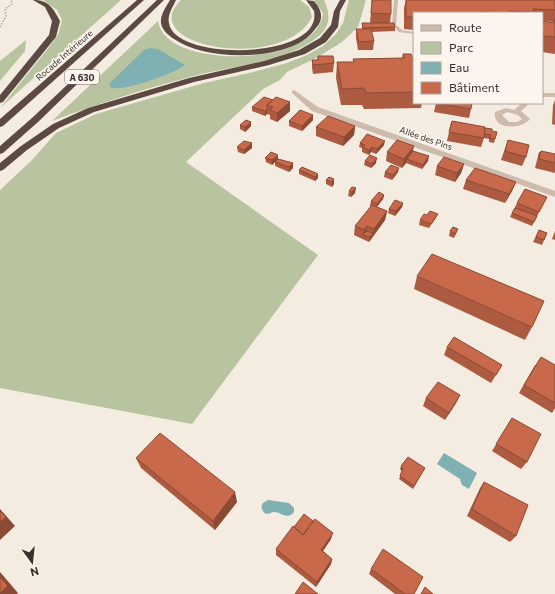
<svg xmlns="http://www.w3.org/2000/svg" width="555" height="594" font-family="Commissioner,sans-serif">
<style>
.green{fill:#b8c4a0}
.water{fill:#7fb0b2}
.lines{fill:none;stroke-linecap:round;stroke-linejoin:round}
.path{stroke:#b9a596;stroke-width:1.5;stroke-dasharray:1.5 1.5;stroke-linecap:butt}
.lane{fill:#cdbbac;fill-rule:evenodd}
.street{fill:#cdbbac;fill-rule:evenodd}
.highway{fill:#5c4a42;fill-rule:evenodd}
.wall{fill:#ac5a40}
.shaded-wall{fill:#8c4a34}
.building{fill:#c8694b;stroke:#8c4a34}
.labels{text-anchor:middle;dominant-baseline:central;stroke-width:3.5;stroke-linejoin:round;paint-order:stroke}
.far-street-label{font-size:9px;fill:#3b302b;stroke:#fbf5ee}
.shield{fill:#fbf5ee;stroke:#756b66;stroke-width:1}
.shield-label{font-size:9px;font-weight:bold;fill:#3b302b}
</style>
<rect width="100%" height="100%" fill="#f4ebe1"/>
<!-- green -->
<path class="green" d="M43,0H121L0,108L46,51L58,35L62,20L57,10Z
M181,0H300L309,7L312,17C284,73 133,47 181,0Z
M314,0H324C330,13 331,25 320,35C289,63 229,66 190,77C144,89 97,104 52,121L158,21C159,25 160,29 163,33C189,69 318,64 323,13Z
M349,0H366L358,27L342,42L316,58L287,72L280,80L263,89L186,162L318,255L192,424L0,388V190L32,160L56,133L96,114L204,83L249,73L287,63L307,55L323,46L336,34L343,23Z
M26,40L25,51L0,81V61Z"/>
<!-- water -->
<path class="water" d="M150,48L158,49L185,65C173,74 125,91 111,88L109,84L144,50Z
M444,453L477,473L469,489L462,485L460,479L437,464Z
M268,500L289,503L294,508V512C287,521 281,511 273,512C270,513 269,514 266,514C262,511 260,507 263,503Z"/>
<g class="lines">
<!-- path -->
<path class="path" d="M0,27L6,16L5,9L12,4L11,0"/>
<!-- lane -->
<path class="lane" d="M394,0H398L396,25L402,30L414,32V34L399,32L392,25Z"/>
<!-- street -->
<path class="street" d="M294,90L318,107L555,191V197L312,111L292,93V91Z
M542,93H555V97H542Z
M522,103H530L521,111L530,119C521,130 492,130 495,112L506,108L514,110ZM507,112L518,115L522,119L517,122H509L502,115Z"/>
<!-- highway -->
<path class="highway" d="M33,0C49,0 53,8 60,21L56,37L3,102L0,103V95L49,35L52,21L45,7Z
M137,0H144L3,126L0,127V119Z
M157,0H164L38,122L3,153L0,154V146L32,118Z
M170,0H176C173,7 167,15 169,23C174,62 324,60 314,11L306,0L314,1C322,10 324,19 316,28C310,36 304,41 295,45C263,60 203,59 174,39C168,35 162,30 161,23C160,15 166,7 170,0Z
M340,0H346L340,11L338,27L326,42L305,54L269,65L194,82L94,112L59,128L27,150L3,170L0,171V163L21,146L53,124L88,108L189,78L264,61L299,50L320,38L331,25L334,11Z"/>
</g>
<!-- wall -->
<path class="wall" d="M372,0H391V14L390,23L395,27V31L371,32L374,41L373,50H358L356,38V29H362V23H370Z
M406,0H555V54L542,52V36L554,22L542,21V13H414V30L404,29V8Z
M403,54L414,63V103H422L421,108L364,109L362,105H341L336,78L337,62H353V59L402,58Z
M318,56L334,63L333,72L313,74L312,68V60H317Z
M273,100L290,102V111L277,122L270,119V115L267,114L265,116L252,111V107Z
M555,100V125L552,124L553,105Z
M436,103L471,109L469,118L434,112Z
M313,120L302,131L289,126V121Z
M451,123L485,128L492,131L495,139L494,143L489,142V139L484,138L481,147L447,141Z
M240,125L251,126L245,132L240,129Z
M355,126L354,135L343,146L316,136V127Z
M508,140L526,157L522,166L501,160Z
M252,143V148L244,154L238,152L237,147Z
M360,143L384,145L376,154L371,152L369,155L362,152V148L359,147Z
M387,152L428,161L422,169L406,163L402,168L386,161Z
M539,152L555,154V173L535,168Z
M265,158L278,159L293,168L289,172L275,166V162L272,165L266,162Z
M365,161L376,163L371,168L364,165Z
M464,164L461,173L455,182L435,175L437,166Z
M302,167L318,178L315,181L299,174V170Z
M385,172H398L392,180L384,177Z
M334,179V184L332,187L326,184V180Z
M466,180L516,182L512,191L505,203L463,189Z
M349,191L355,193L351,197L348,196Z
M384,195L383,199L377,207L387,211L385,220L369,242L354,235L355,226L371,206H370L371,201Z
M547,197L532,226L510,217L517,203Z
M403,203L402,207L395,216L388,213L389,209Z
M427,215L436,218L429,228L419,225L420,220Z
M458,229L456,234L454,238L449,236L450,231Z
M539,230L547,233L542,245L533,242Z
M555,231V240L552,239Z
M417,276L532,327L525,340L414,289Z
M447,347L502,365L491,383L444,355Z
M535,365H555V408L552,413L519,393Z
M460,395L456,403L445,420L423,406L426,398Z
M512,418L527,462L521,469L492,451Z
M136,458L237,502L215,530L141,468Z
M401,466L425,468L413,489L399,479L402,472L400,469Z
M484,482L516,536L510,542L467,516L480,488Z
M294,527L331,539L323,551L332,559L331,564L316,587L276,555V549Z
M371,569L414,594H395L369,574Z"/>
<!-- shaded-wall -->
<path class="shaded-wall" d="M290,102V111L277,122V113Z
M267,110V114L265,116V111Z
M313,115V120L302,131V126Z
M251,122V126L245,132V127Z
M355,126L354,135L343,146L344,137Z
M385,141L384,145L376,154L377,149Z
M252,143V148L244,154V150Z
M414,146L412,155L407,159L406,163L402,168L404,159Z
M372,147L371,152L369,155V150Z
M278,155V159L272,165V160Z
M429,156L428,161L422,169L423,165Z
M377,158L376,163L371,168L372,164Z
M293,163V168L289,172V167Z
M464,164L461,173L455,182L457,173Z
M399,168L398,172L392,180L393,175Z
M318,174V178L315,181V177Z
M334,179V184L332,187V182Z
M516,182L512,191L505,203L509,194Z
M356,188L355,193L351,197L352,192Z
M384,195L383,199L376,208L377,204Z
M403,203L402,207L395,216L396,211Z
M387,211L385,220L369,242L370,237L373,233L374,229Z
M367,226L365,235H363L362,239L364,230Z
M460,395L456,403L445,420L449,413Z
M235,492L237,502L215,530L213,521Z
M0,509L15,526L0,540Z
M333,533L331,539L320,555L321,550Z
M332,559L331,564L316,587L317,582Z
M0,572L18,593L17,594H0Z"/>
<!-- building -->
<path class="building" d="M372,0H391V14L371,13Z
M406,0H555V10L533,9L534,12L509,11V13L481,12V13H414V17H406Z
M554,20H555V37L542,36V21L554,23Z
M362,23H394L395,27L363,28Z
M356,29H371L374,41L359,42Z
M403,54H411L414,63V92L366,93L364,88L342,89L337,62H354L353,59L404,58Z
M318,56H333L334,63L313,65L312,60H318Z
M264,97L273,100L267,105V110L265,111L252,107Z
M276,97L290,102L277,113L270,110L273,107L267,105Z
M436,103H472L471,109Z
M300,110L313,115L302,126L289,121Z
M328,116L355,126L344,137L316,127Z
M246,120L251,122L245,127L240,125Z
M452,121L485,127L484,138L449,132Z
M485,128L492,129V131L497,132L495,139L490,138L491,135L484,134Z
M367,134L385,141L377,149L372,147L369,150L362,147L365,145L360,143Z
M397,140L414,146L404,159L387,152Z
M508,140L529,145L526,157L505,151Z
M244,141L252,143L244,150L237,147Z
M413,151L429,156L423,165L407,159Z
M541,151L555,154V163L539,159Z
M271,152L278,155L272,160L265,158Z
M370,155L377,158L372,164L365,161Z
M444,157L464,164L457,173L437,166Z
M278,159L293,163L289,167L275,162Z
M391,165L399,168L393,175L385,172Z
M302,167L318,174L315,177L299,170Z
M475,168L516,182L509,194L466,180Z
M329,177L334,179L332,182L326,180Z
M352,187L356,188L352,192L349,191Z
M525,189L547,197L539,212L517,203Z
M379,192L384,195L377,204L371,201Z
M395,200L403,203L396,211L389,209Z
M372,205L387,211L374,229L367,226L364,230L355,226Z
M515,208L537,216L534,222L512,213Z
M430,211L438,214L431,224L420,220L424,214L427,215Z
M453,227L458,229L455,234L450,231Z
M539,230L547,233L544,240L536,237Z
M366,231L373,233L370,237L363,235Z
M432,254L544,301L532,327L417,276Z
M454,337L502,365L496,375L447,347Z
M541,357L555,365V403L524,385Z
M438,382L460,395L449,413L426,398Z
M512,418L541,434L527,462L496,444Z
M160,433L235,492L213,521L136,458Z
M408,457L425,468L414,486L400,476L403,468L401,466Z
M484,482L528,505L516,536L472,509Z
M0,511L6,517L0,522Z
M304,514L313,521L303,535L294,527Z
M315,519L333,533L321,550L332,559L317,582L276,549L293,526L303,535Z
M383,549L423,577L414,594H405L371,569Z
M0,577L8,586L0,593Z
M303,582L318,594H295Z
M425,587L433,594H421Z"/>
<g class="labels">
<!-- far-street labels -->
<g class="far-street-label">
<text transform="translate(64 55) rotate(-41)">Rocade Intérieure</text>
<text transform="translate(426 138) rotate(19)">Allée des Pins</text>
</g>
<!-- shield labels -->
<rect class="shield" x="65" y="70" width="34" height="14" rx="3"/>
<g class="shield-label">
<text x="82" y="77">A 630</text>
</g>
</g>
<!-- legend -->
<rect x="413" y="12" width="130" height="92" fill="#fbf5ee" stroke="#aea6a0"/>
<rect x="421" y="25" width="20" height="6" fill="#cdbbac" stroke="#aea6a0"/>
<text x="449" y="32" font-size="12" fill="#3b302b">Route</text>
<rect x="421" y="42" width="20" height="12" fill="#b8c4a0" stroke="#aea6a0"/>
<text x="449" y="52" font-size="12" fill="#3b302b">Parc</text>
<rect x="421" y="62" width="20" height="12" fill="#7fb0b2" stroke="#aea6a0"/>
<text x="449" y="72" font-size="12" fill="#3b302b">Eau</text>
<rect x="421" y="82" width="20" height="12" fill="#c8694b" stroke="#aea6a0"/>
<text x="449" y="92" font-size="12" fill="#3b302b">Bâtiment</text>
<!-- north arrow -->
<g transform="translate(32 562) rotate(165)" stroke="#fbf5ee" stroke-width="3" paint-order="stroke">
<path d="M0-3L7 15L0 10L-7 15Z" fill="#3b302b"/>
<text y="-6" font-size="11" font-weight="bold" text-anchor="middle" fill="#3b302b">N</text>
</g>
</svg>
